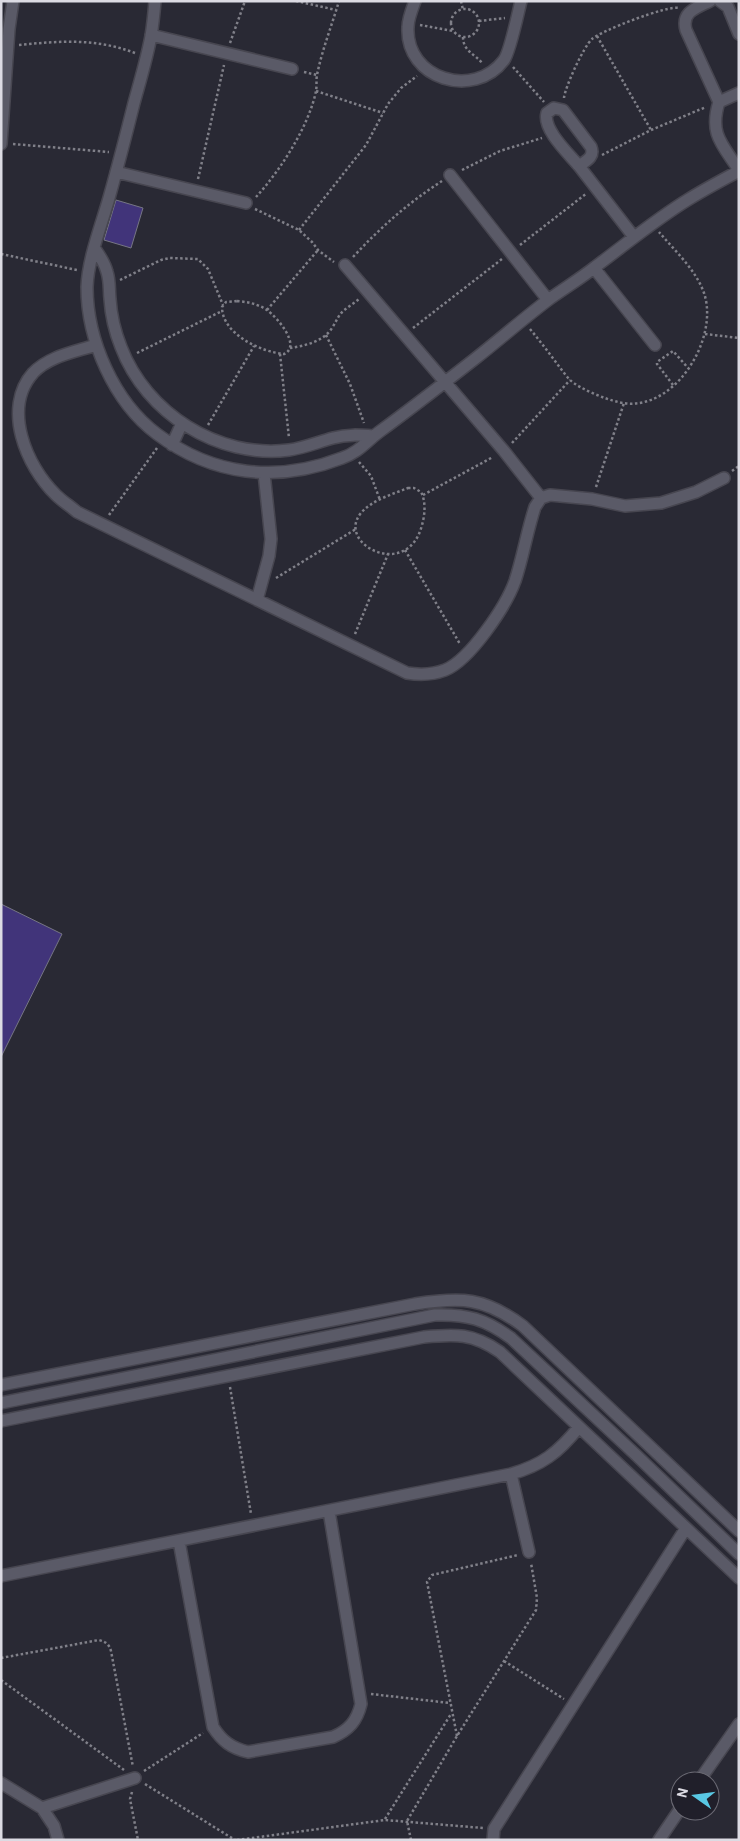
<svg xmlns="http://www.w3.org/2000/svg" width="740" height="1841" font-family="Barlow,sans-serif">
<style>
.building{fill:#41347a;stroke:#767684}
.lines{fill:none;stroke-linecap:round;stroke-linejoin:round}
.street-casing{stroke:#474650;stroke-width:14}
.path{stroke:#808089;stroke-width:2.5;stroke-dasharray:2.5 2.5;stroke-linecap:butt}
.street{stroke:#5a5a67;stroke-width:11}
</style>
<rect width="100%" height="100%" fill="#292934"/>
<!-- building -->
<path class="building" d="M116,200L143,208L131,248L104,240Z
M1,904L62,934L1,1057Z"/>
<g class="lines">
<defs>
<path id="street" d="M155,1C154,13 153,24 151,36C147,58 140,81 134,103C126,135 118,166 109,198C101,226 88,259 87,287C87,340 114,402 157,434C213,476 277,483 342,458C358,453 367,441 379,432C412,408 444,383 476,358C500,339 523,319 548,300C563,289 580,279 595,267C626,244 656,219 689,199C705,189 722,180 739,171
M415,1C412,9 408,19 408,27C405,79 474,100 504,60C510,52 518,13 521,1
M710,1C696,8 681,12 686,30L719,102L739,93
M720,1L728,7L739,34
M151,35L292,69
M719,102C709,134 722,144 739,170
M1,144L9,29L13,1
M579,166C569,154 542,129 547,113L554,108L563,110L591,147C595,157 586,161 579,166L634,237
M116,172L246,203
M450,175L548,300
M95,249C100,256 105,264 107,272C110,281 109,290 110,299C111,315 115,332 121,347C146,413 218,459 289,450C304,448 318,442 333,438C347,434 360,435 374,436
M345,265L504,451L541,498
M594,268L655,345
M96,345C75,352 49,356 33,373C2,408 26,466 56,495C62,501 70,506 77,512L407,673C420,675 432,675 445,670C470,660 506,606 515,581C523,557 527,531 535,507L541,498L550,495L592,499L625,506L661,503L696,492L724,478
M172,445L182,423
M257,600L269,556L271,539L264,473
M1,1385L415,1304C461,1297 484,1297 523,1326L739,1531
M1,1403L435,1315C467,1314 485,1319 511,1338L635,1454L739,1554
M1,1421L424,1337C455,1334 473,1333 500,1352L739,1578
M511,1474L529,1552
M179,1541L213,1727C222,1741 231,1748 248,1752L333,1737C349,1730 357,1721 361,1704L329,1511
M1,1576L511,1474C542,1465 558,1453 579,1427
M699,1781L739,1724
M1,1783L42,1808L54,1826L58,1840
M42,1808L135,1778
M493,1840L494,1829L686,1528
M659,1840L680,1809"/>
</defs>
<!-- street casing -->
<use href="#street" class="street-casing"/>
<!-- path -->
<path class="path" d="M296,1L336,10
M461,1L463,10
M451 23a14 14 0 1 1 28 0a14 14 0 1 1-28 0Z
M479,21L505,18
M420,25L453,31
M597,36L651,130
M463,37C463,51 475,54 483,64
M230,43L245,1
M19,45C59,41 96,38 135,53
M513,67L544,102
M304,72L317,75
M316,91L383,113
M564,98C565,87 584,46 592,39C601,31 667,5 679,8
M13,144L109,152
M602,155L651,130L706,107
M462,170L500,151L542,138
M198,179L224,65
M256,197C280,171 309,126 316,91C317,86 316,80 317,75C322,50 332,25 339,1
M255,209L299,230L312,242L318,250L334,262
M299,230L366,145L388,104L401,88L417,76
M520,245L587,193
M1,254L77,270
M353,257C381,227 408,203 442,181
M120,280L161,260L170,258L198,259L208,269L223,305
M237,301C248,302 258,304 267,310C277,317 302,346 284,354C261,352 222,334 222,307L226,302Z
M267,310L318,250
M413,328L502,259
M530,329C540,341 549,353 558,365C562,370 566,376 570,380C580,389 605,399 618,402C672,416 720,340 704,293C696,270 675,251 659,232
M705,334L739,338
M326,335L350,384L364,423
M290,348C305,346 324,341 332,328C336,322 338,316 343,311C348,307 354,303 359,299
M137,353L222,311
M280,354L289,438
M673,385L657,364V362L673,351L689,369
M208,425L254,346
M512,443L570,380
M359,462L371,476L380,500
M732,471L739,466
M596,487L624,403
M408,488H414L421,492C426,501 425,515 422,525C408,581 335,544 361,513C372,500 393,494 408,488Z
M423,495L493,457
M109,515L157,448
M405,550L460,644
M276,578L356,529
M355,634L388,554
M230,1387L251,1514
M1,1658L99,1640C106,1642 109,1644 111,1651L133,1767
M504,1661L564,1699
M1,1680L124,1770
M371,1694L450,1703
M457,1736L427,1582L432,1575L518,1555
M144,1771L203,1733
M145,1784L235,1840
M132,1792L130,1799L138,1840
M385,1819L451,1714
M237,1840L385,1820L483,1828
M411,1840L407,1821L457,1736L536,1610L537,1598L531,1563"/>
<!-- street -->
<use href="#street" class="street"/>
</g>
<!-- border -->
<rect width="740" height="1841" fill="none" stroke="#dcdbe3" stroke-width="5"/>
<!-- north arrow -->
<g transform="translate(695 1796) rotate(284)"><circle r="24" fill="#201f2a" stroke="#6b6a74"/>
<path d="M0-4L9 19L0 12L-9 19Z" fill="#59c8e4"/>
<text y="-8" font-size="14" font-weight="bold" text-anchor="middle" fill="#dcdbe3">N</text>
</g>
</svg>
